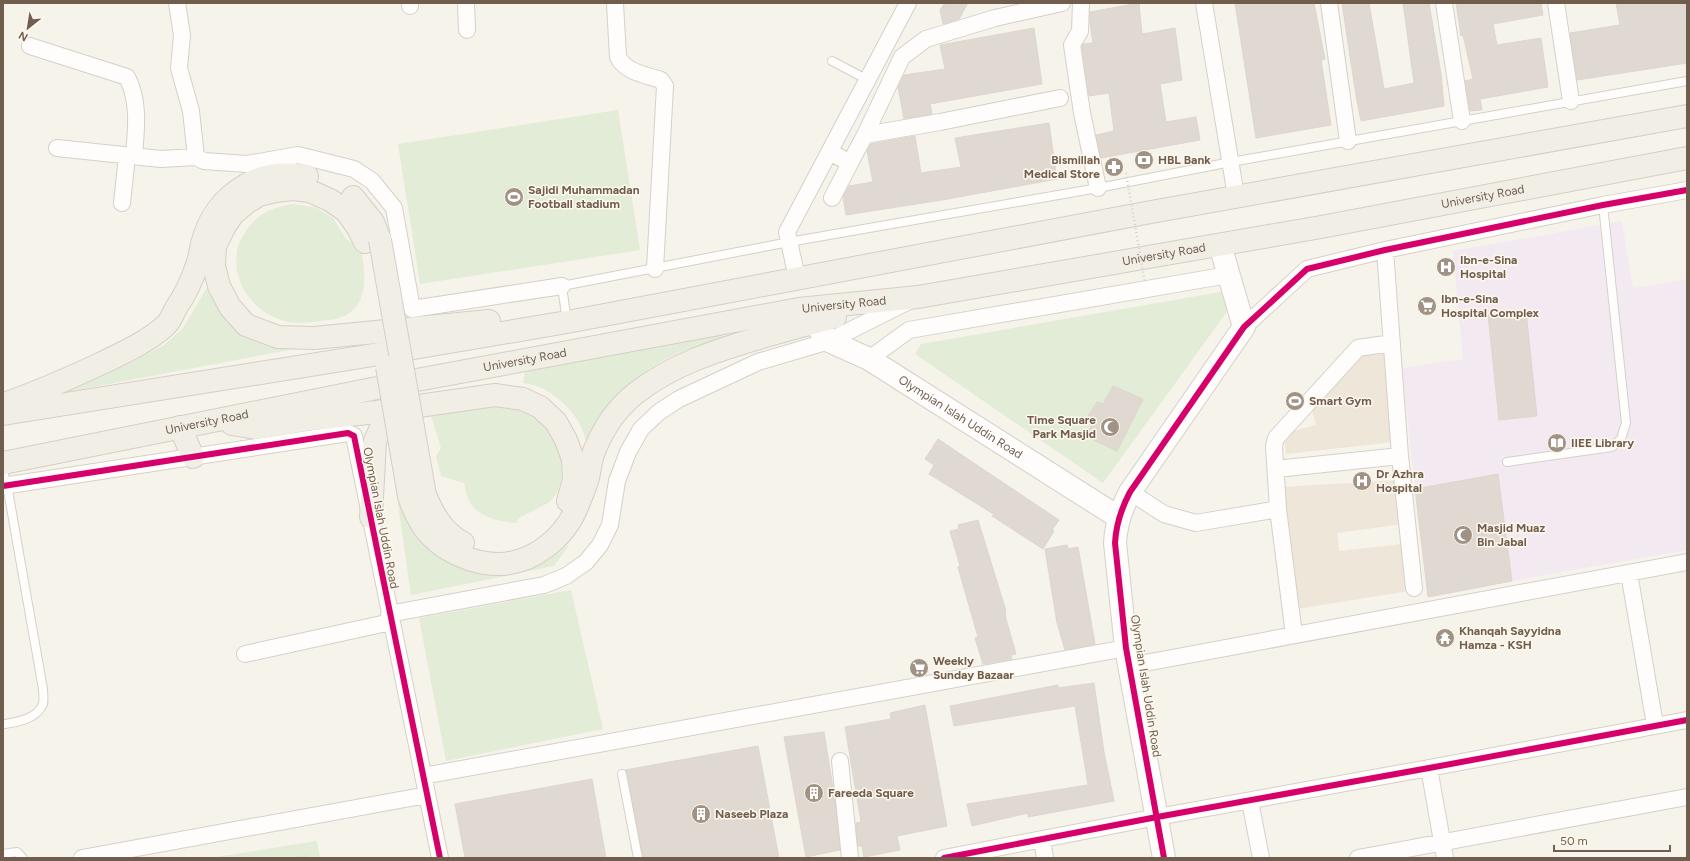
<svg xmlns="http://www.w3.org/2000/svg" width="1690" height="861" font-family="Figtree,sans-serif">
<style>
.residential{fill:#eee6d9}
.education{fill:#f3eaf1}
.green{fill:#e2ecd7}
.building{fill:#dfd9d1;stroke:#ded6ce}
.lines{fill:none;stroke-linecap:round;stroke-linejoin:round}
.lane-casing{stroke:#d5d0c9;stroke-width:10}
.street-casing{stroke:#d5d0c9;stroke-width:18}
.secondary-casing{stroke:#d5d0c9;stroke-width:24}
.primary-casing{stroke:#d4cec7;stroke-width:24}
.path{stroke:#d7d1cb;stroke-width:2.5;stroke-dasharray:1 3;stroke-linecap:butt}
.lane{stroke:#fefdfc;stroke-width:8}
.street{stroke:#fefdfc;stroke-width:16}
.secondary{stroke:#fefdfc;stroke-width:22}
.primary{stroke:#f1eee6;stroke-width:22}
.primary-bridge-casing{stroke:#d4cec7;stroke-width:24;stroke-linecap:butt}
.path-bridge{stroke:#d7d1cb;stroke-width:2.5;stroke-dasharray:1 3;stroke-linecap:butt}
.primary-bridge{stroke:#f1eee6;stroke-width:22}
.cycleway-casing{stroke:#fdf8ed;stroke-width:8}
.cycleway{stroke:#d6006c;stroke-width:6}
.labels{text-anchor:middle;dominant-baseline:central;stroke-width:3;stroke-linejoin:round;paint-order:stroke}
.poi-label{font-size:12px;font-weight:bold;fill:#715d4e;stroke:#fdf8ed;text-anchor:start}
.street-label{font-size:12px;fill:#715d4e;stroke:#fdf8ed}
</style>
<rect width="100%" height="100%" fill="#f6f3eb"/>
<!-- residential -->
<path class="residential" d="M1388,354L1395,442L1286,454L1284,433L1316,425L1311,406L1359,355Z
M1398,480L1403,524L1337,533L1339,551L1403,544L1409,591L1297,609L1282,487Z"/>
<!-- education -->
<path class="education" d="M1622,221L1633,288L1687,279V550L1512,581L1498,474L1415,489L1402,368L1463,359L1453,251Z"/>
<!-- green -->
<path class="green" d="M618,110L640,250L420,284L398,144Z
M292,204L315,207L333,218L346,239L360,247C365,265 368,293 355,308C345,319 334,319 321,321C312,322 298,324 288,322C262,316 243,297 237,271C236,262 236,249 240,241C253,217 265,209 292,204Z
M212,279L233,315L310,346L61,393L93,377L132,362L164,345L183,328Z
M1232,290L1234,302L1103,483L915,354L921,344Z
M726,331L722,340C685,348 647,363 622,393C609,408 599,427 587,444C585,437 583,430 579,423C570,405 544,384 523,383L525,372Z
M501,403L530,412L540,418L561,445L564,473L558,491L550,502L519,518L516,523C502,522 483,518 473,507C468,502 466,490 464,483L441,476L436,456L441,448L429,409Z
M391,456L414,526L515,570L554,556L570,544L554,566L411,595Z
M571,590L603,729L446,761L419,618Z
M317,841L320,858H210Z"/>
<!-- building -->
<path class="building" d="M945,3H968L959,19L943,24L940,10Z
M1139,3L1142,34L1175,28L1182,80L1160,84L1166,122L1196,117L1200,140L1101,158L1096,135L1114,131L1109,93L1089,96L1082,47L1083,44L1093,43L1090,23V12Z
M1235,3H1314L1325,59L1321,60L1331,125L1256,138Z
M1342,3H1369L1384,89L1414,83L1403,3H1429L1441,74L1444,106L1361,121L1356,96Z
M1456,3H1541L1543,15L1493,24L1497,45L1541,38L1548,87L1480,99L1482,110L1470,111L1465,81L1473,79L1463,35L1461,36Z
M1616,3H1687V63L1577,80L1570,33L1620,25Z
M1034,28L1042,84L930,104L932,114L904,119L898,87L904,75L945,69L940,45Z
M1049,123L1057,179L948,199L846,215L843,197L849,186L873,182L867,151L871,144L915,136L921,173L961,167L955,138Z
M1526,311L1537,416L1499,420L1488,315Z
M1113,386L1143,399L1117,451L1085,436L1096,418L1088,416L1097,402L1103,404Z
M938,439L1059,520L1052,530L1054,531L1043,549L992,516L995,515L929,474L934,465L925,459Z
M1498,474L1512,581L1428,597L1415,489Z
M978,520L1006,611H1005L1006,619L1016,654L1011,655L1012,659L983,664L975,638L978,637L958,567L960,566L950,531L959,529L958,525Z
M1067,545L1068,549L1078,547L1095,644L1065,650L1057,623L1045,549Z
M1094,683L1104,752L1114,801L1028,817V813L972,826L967,804L1088,785L1075,706L954,726L950,706L1058,685V688Z
M925,705L947,826L897,836L900,850L864,857L862,846H858L856,823L861,822L845,727L891,719L890,713Z
M824,732L835,801L840,850L806,857L784,737Z
M758,746L779,858H643L627,773L625,770Z
M592,779L606,858H465L455,804Z"/>
<g class="lines">
<defs>
<path id="lane" d="M832,61L868,80
M567,322L562,286L789,242L1098,188L1231,162L1687,81
M1507,462L1612,447L1621,439L1626,423L1603,205
M3,471L7,485L43,689C43,693 44,700 43,704C37,719 17,722 5,724
M622,774L638,858
M3,854L17,852L23,858"/>
<path id="street" d="M177,3L182,35L179,68L191,111L196,157
M410,3V6
M466,3L467,30
M615,3L618,57C625,72 646,75 661,80L665,86L655,269
M1081,3L1080,31L1072,45L1082,113L1098,188
M1204,3L1236,196
M1329,3L1348,141
M1444,3L1462,121
M1556,3L1571,101
M30,46L127,77C140,102 136,130 134,156
M865,135L902,57L926,39L995,18L1062,3
M57,148L161,159L196,157L204,161L247,164L298,155L354,169L372,181L394,208L412,309L562,286
M830,152L850,163L865,135L940,122L1060,98
M832,198L850,163
M122,203L127,156
M1385,250L1400,456L1414,588
M797,278L787,232L908,3
M1244,327L1307,269L1385,250L1603,205L1687,190
M869,359L909,330L1228,275
M1276,469L1400,456
M3,486L348,433L354,436L440,858
M1130,492L1164,514L1196,523L1278,509
M1629,573L1655,725
M389,614L544,585L566,576L586,562L600,545L610,525L617,481L628,452L641,429L659,412L679,399L758,362L829,341L909,301
M1294,635L1278,509L1274,446L1276,438L1358,348L1392,343
M245,654L391,622
M1129,666L1687,562
M840,761L850,858
M1429,768L1445,858
M423,776L1126,648
M1250,801L1261,858
M1042,840L1045,858
M82,858L427,795
M944,858L1157,817L1429,768L1687,720
M1358,858L1687,797"/>
<g id="secondary">
<path id="s1" d="M800,311L813,322L829,341L869,359L1118,517"/>
<path d="M1164,858L1126,648L1115,543C1116,524 1121,509 1130,492L1244,327L1220,245"/>
</g>
<g id="primary">
<path d="M353,197L373,222L380,240"/>
<path d="M365,242L358,228L346,211L330,200L310,191L293,189L275,191L259,195L246,203L233,214L225,226L215,246L214,266L219,286L230,307L246,325L278,337L314,338L489,321"/>
<path d="M4,404C38,392 70,378 102,363C123,353 147,342 165,326C170,322 173,314 176,308C185,295 192,280 197,265C200,258 200,251 202,244C208,219 223,198 246,185C264,174 287,173 307,176"/>
<path d="M3,414L367,356L567,322L1151,212L1687,116"/>
<path d="M232,424L256,428L311,419L377,412L495,395L523,399L540,407L556,422L566,440L573,459L574,480L568,501"/>
<path d="M180,427L193,457"/>
<path id="s2" d="M3,463L417,380L799,309L918,297L1321,227L1687,158"/>
<path d="M425,495C434,516 443,532 463,543"/>
<path d="M409,496C419,528 436,548 469,559C478,562 488,564 498,564C533,564 565,537 577,507C581,497 585,488 588,478C590,468 591,458 595,449C605,426 616,409 636,393C673,364 718,350 762,337C786,330 811,323 835,317"/>
<path d="M371,517L375,441L383,423L396,409"/>
</g>
</defs>
<!-- lane casing -->
<use href="#lane" class="lane-casing"/>
<!-- street casing -->
<use href="#street" class="street-casing"/>
<!-- secondary casing -->
<use href="#secondary" class="secondary-casing"/>
<!-- primary casing -->
<use href="#primary" class="primary-casing"/>
<!-- path -->
<path class="path" d="M298,858L308,856V858"/>
<!-- lane -->
<use href="#lane" class="lane"/>
<!-- street -->
<use href="#street" class="street"/>
<!-- secondary -->
<use href="#secondary" class="secondary"/>
<!-- primary -->
<use href="#primary" class="primary"/>
<defs>
<path id="primary-bridge" d="M380,240L425,495
M387,367L409,496"/>
</defs>
<!-- primary-bridge casing -->
<use href="#primary-bridge" class="primary-bridge-casing"/>
<!-- path-bridge -->
<path class="path-bridge" d="M1126,173L1145,283"/>
<!-- primary-bridge -->
<use href="#primary-bridge" class="primary-bridge"/>
<defs>
<path id="cycleway" d="M3,486L348,433L354,436L440,858
M944,858L1157,817L1429,768L1687,720
M1164,858L1126,648L1115,543C1116,524 1121,509 1130,492L1244,327L1307,269L1385,250L1603,205L1687,190"/>
</defs>
<!-- cycleway casing -->
<use href="#cycleway" class="cycleway-casing"/>
<!-- cycleway -->
<use href="#cycleway" class="cycleway"/>
</g>
<!-- icons -->
<defs>
<symbol id="bank-disc" viewBox="-11 -11 22 22"><circle r="9.5" fill="#a09285" stroke="#fdf8ed"/><path d="M-6-4H6V4H-6ZM0-2.3a2.3 2.3 0 1 0 0 4.6a2.3 2.3 0 1 0 0-4.6Z" fill="#fff"/></symbol>
<symbol id="pharmacy-disc" viewBox="-11 -11 22 22"><circle r="9.5" fill="#a09285" stroke="#fdf8ed"/><path d="M-2-6h4v4h4v4h-4v4h-4v-4h-4v-4h4Z" fill="#fff"/></symbol>
<symbol id="stadium-disc" viewBox="-11 -11 22 22"><circle r="9.5" fill="#a09285" stroke="#fdf8ed"/><path d="M0-5a6.5 5 0 1 0 0 10a6.5 5 0 1 0 0-10ZM-3.5-1.8h7v3.6h-7Z" fill="#fff"/></symbol>
<symbol id="hospital-disc" viewBox="-11 -11 22 22"><circle r="9.5" fill="#a09285" stroke="#fdf8ed"/><path d="M-5-5h3v3.5h4V-5h3V5h-3V1.5h-4V5h-3Z" fill="#fff"/></symbol>
<symbol id="supermarket-disc" viewBox="-11 -11 22 22"><circle r="9.5" fill="#a09285" stroke="#fdf8ed"/><path d="M-6-5.5h2.5l.6 2H6L4.5 2H-2.5L-4.4-4H-6ZM-1.5 3.2a1.3 1.3 0 1 0 .1 0ZM3 3.2a1.3 1.3 0 1 0 .1 0Z" fill="#fff"/></symbol>
<symbol id="mosque-disc" viewBox="-11 -11 22 22"><circle r="9.5" fill="#a09285" stroke="#fdf8ed"/><path d="M3.5-4.9A6 6 0 1 0 3.5 4.9A5 5 0 1 1 3.5-4.9Z" fill="#fff"/></symbol>
<symbol id="library-disc" viewBox="-11 -11 22 22"><circle r="9.5" fill="#a09285" stroke="#fdf8ed"/><path d="M-6-4Q-3-5.5-.7-3.5V5Q-3 3-6 4ZM6-4Q3-5.5 .7-3.5V5Q3 3 6 4Z" fill="#fff"/></symbol>
<symbol id="temple-disc" viewBox="-11 -11 22 22"><circle r="9.5" fill="#a09285" stroke="#fdf8ed"/><path d="M0-6L5-2H3V0L6.5 2.5H4V6H1.5V3h-3V6H-4V2.5H-6.5L-3 0V-2H-5Z" fill="#fff"/></symbol>
<symbol id="building-disc" viewBox="-11 -11 22 22"><circle r="9.5" fill="#a09285" stroke="#fdf8ed"/><path d="M-4-6H4V6H1V3H-1V6H-4ZM-2.5-4.3h1.7v1.8h-1.7ZM.8-4.3h1.7v1.8H.8ZM-2.5-1h1.7V.8h-1.7ZM.8-1h1.7V.8H.8Z" fill="#fff"/></symbol>
</defs>
<g fill-rule="evenodd">
<use href="#bank-disc" x="1133" y="149" width="22" height="22"/>
<use href="#pharmacy-disc" x="1103" y="156" width="22" height="22"/>
<use href="#stadium-disc" x="503" y="186" width="22" height="22"/>
<use href="#hospital-disc" x="1435" y="256" width="22" height="22"/>
<use href="#supermarket-disc" x="1416" y="295" width="22" height="22"/>
<use href="#stadium-disc" x="1284" y="390" width="22" height="22"/>
<use href="#mosque-disc" x="1099" y="416" width="22" height="22"/>
<use href="#library-disc" x="1546" y="432" width="22" height="22"/>
<use href="#hospital-disc" x="1351" y="470" width="22" height="22"/>
<use href="#mosque-disc" x="1452" y="524" width="22" height="22"/>
<use href="#temple-disc" x="1434" y="627" width="22" height="22"/>
<use href="#supermarket-disc" x="908" y="657" width="22" height="22"/>
<use href="#building-disc" x="803" y="782" width="22" height="22"/>
<use href="#building-disc" x="690" y="803" width="22" height="22"/>
</g>
<g class="labels">
<!-- poi labels -->
<g class="poi-label">
<text x="1100" y="160" text-anchor="end">Bismillah<tspan x="1100" dy="14">Medical Store</tspan></text>
<text x="1158" y="160">HBL Bank</text>
<text x="528" y="190">Sajidi Muhammadan<tspan x="528" dy="14">Football stadium</tspan></text>
<text x="1460" y="260">Ibn-e-Sina<tspan x="1460" dy="14">Hospital</tspan></text>
<text x="1441" y="299">Ibn-e-Sina<tspan x="1441" dy="14">Hospital Complex</tspan></text>
<text x="1309" y="401">Smart Gym</text>
<text x="1096" y="420" text-anchor="end">Time Square<tspan x="1096" dy="14">Park Masjid</tspan></text>
<text x="1571" y="443">IIEE Library</text>
<text x="1376" y="474">Dr Azhra<tspan x="1376" dy="14">Hospital</tspan></text>
<text x="1477" y="528">Masjid Muaz<tspan x="1477" dy="14">Bin Jabal</tspan></text>
<text x="1459" y="631">Khanqah Sayyidna<tspan x="1459" dy="14">Hamza - KSH</tspan></text>
<text x="933" y="661">Weekly<tspan x="933" dy="14">Sunday Bazaar</tspan></text>
<text x="828" y="793">Fareeda Square</text>
<text x="715" y="814">Naseeb Plaza</text>
</g>
<!-- street labels -->
<g class="street-label">
<text stroke="none"><textPath href="#s2" startOffset="1504">University Road</textPath></text>
<text stroke="none"><textPath href="#s2" startOffset="1180">University Road</textPath></text>
<text stroke="none"><textPath href="#s2" startOffset="856">University Road</textPath></text>
<text stroke="none"><textPath href="#s2" startOffset="532">University Road</textPath></text>
<text stroke="none"><textPath href="#s1" startOffset="194">Olympian Islah Uddin Road</textPath></text>
<text stroke="none"><textPath href="#s2" startOffset="208">University Road</textPath></text>
<text transform="translate(381 518) rotate(79)">Olympian Islah Uddin Road</text>
<text transform="translate(1146 686) rotate(81)">Olympian Islah Uddin Road</text>
</g>
</g>
<!-- border -->
<rect width="1690" height="861" fill="none" stroke="#715d4e" stroke-width="8"/>
<!-- north arrow -->
<g transform="translate(28 28) rotate(210)" stroke="#fdf8ed" stroke-width="3" paint-order="stroke">
<path d="M0-3L7 15L0 10L-7 15Z" fill="#715d4e"/>
<text y="-6" font-size="11" font-weight="bold" text-anchor="middle" fill="#715d4e">N</text>
</g>
<!-- scale -->
<path d="M1554 845v6h116v-6" fill="none" stroke="#715d4e" stroke-width="2"/>
<text x="1560" y="845" font-size="12" fill="#715d4e" stroke="#fdf8ed" stroke-width="3" paint-order="stroke">50 m</text>
</svg>
